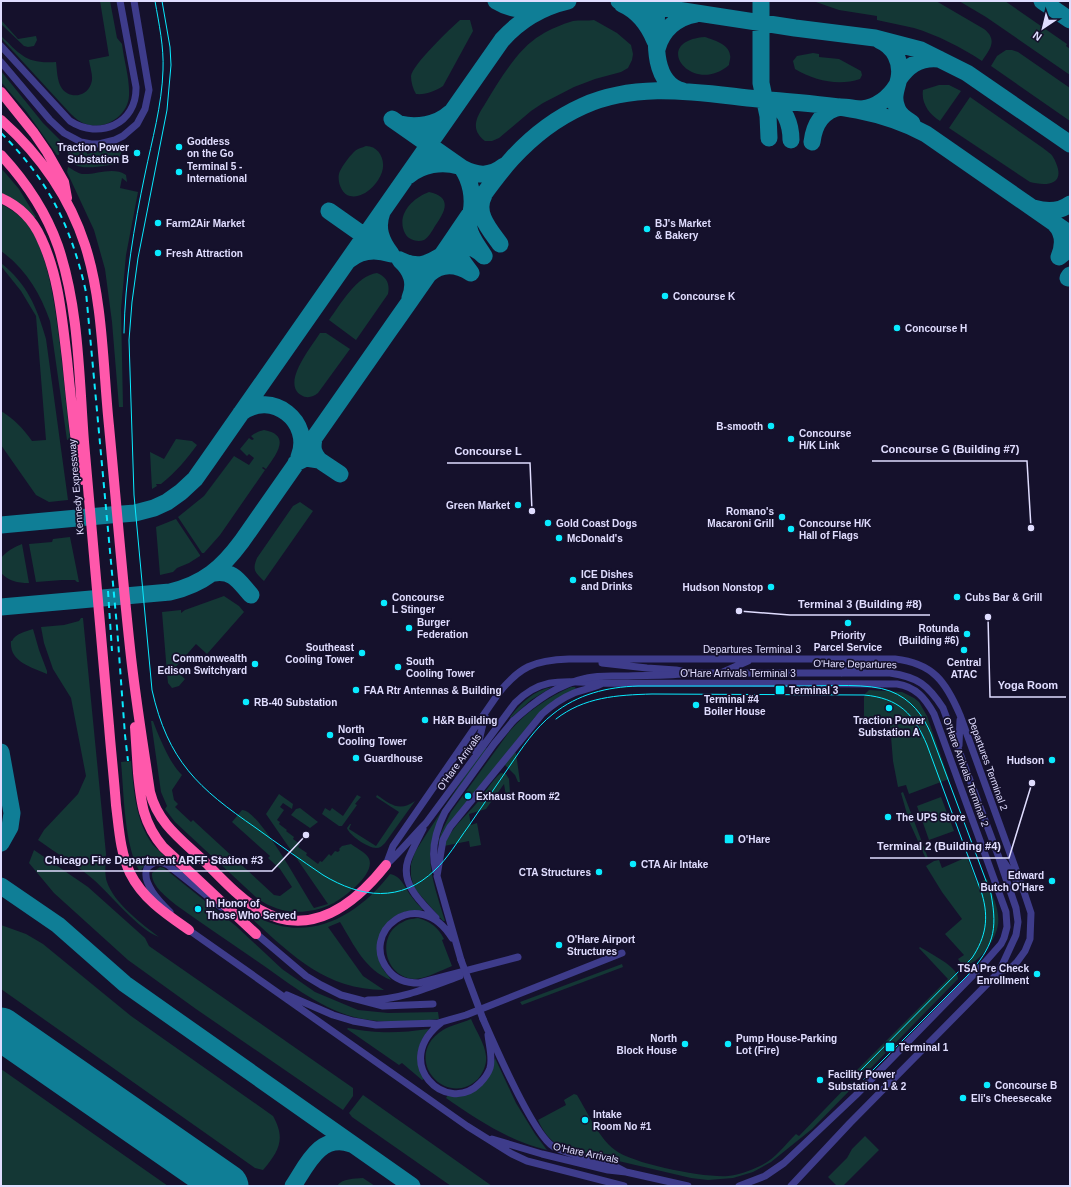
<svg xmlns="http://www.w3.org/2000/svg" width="1071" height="1187" font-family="Arial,sans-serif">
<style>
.green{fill:#143735}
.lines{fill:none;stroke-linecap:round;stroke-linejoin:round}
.taxiway{stroke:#0f7e96;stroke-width:17}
.runway{stroke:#0f7e96;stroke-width:43}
.minor{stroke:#3e3c8b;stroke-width:7}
.highway{stroke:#ff58ab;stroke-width:10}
.tram{stroke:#09ebff;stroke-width:1}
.rail{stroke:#09ebff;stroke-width:2;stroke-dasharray:6 5;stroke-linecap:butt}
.minor-bridge{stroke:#3e3c8b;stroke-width:7}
.poi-dot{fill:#09ebff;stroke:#15112c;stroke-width:1.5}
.labels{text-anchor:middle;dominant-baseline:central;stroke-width:3.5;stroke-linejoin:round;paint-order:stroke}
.poi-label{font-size:10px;font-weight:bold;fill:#e0ddff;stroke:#15112c;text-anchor:start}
.street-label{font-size:10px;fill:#e0ddff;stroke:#15112c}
.leader{fill:none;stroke:#e0ddff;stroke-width:1.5}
.callout-dot{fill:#e0ddff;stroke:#15112c;stroke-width:1.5}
.callout-label{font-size:11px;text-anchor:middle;font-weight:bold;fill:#e0ddff;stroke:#15112c;stroke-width:3.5;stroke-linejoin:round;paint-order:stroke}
</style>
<rect width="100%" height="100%" fill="#15112c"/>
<!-- green -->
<path class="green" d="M100,1H110L117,38L122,44C124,61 130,79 129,96C128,115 107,129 89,125C80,123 75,118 69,112L1,38V36C21,55 26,64 56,62C57,70 57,80 61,87C68,99 86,98 91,84C94,77 90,68 89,60L109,56Z
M813,1H936L984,29C998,40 990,49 982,61C961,47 937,35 914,28C902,25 889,23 877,20V16L839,10Z
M959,1H1005L1067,44L1066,46L1070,49V75L986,17Z
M1,20L18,39L36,36L37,40L34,46L28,47L24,46L1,24Z
M460,20H470L473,31L443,86C435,91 426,95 416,94C413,89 411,82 411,76C413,64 450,29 460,20Z
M594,20L617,33L631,45L633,54L632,60L628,68L621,72L595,79L574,87L543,103L531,111L499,138L492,141H485C479,136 475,131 476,123C477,116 482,109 485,104C499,81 518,48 541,35C550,29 563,24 573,21C579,20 588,21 594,20Z
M705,37C713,40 729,44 730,55C731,58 729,62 729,65C692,97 649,41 705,37Z
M1006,50H1012L1018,52L1070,88V121L991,66L997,56Z
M813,53L819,54V57L839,59L861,71L862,75L860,79C839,86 815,81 795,69L793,61L797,56Z
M1,71L43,123L60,140L59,155H57L26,111L1,82Z
M939,85H949L961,91L940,121C929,114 921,103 923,90Z
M970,97L1043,148C1046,151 1051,153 1053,157C1055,160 1057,165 1058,169C1062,187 1041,185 1030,182L949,128Z
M124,143L118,163L116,164C99,166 65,176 68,147L69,145L87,151V154L114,147Z
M366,146C379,146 386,160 382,172C378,184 364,199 350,196C341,194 336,179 340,171C343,165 348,158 353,153C356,149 361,148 366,146Z
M68,167C72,169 77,173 82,174C96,175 113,166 126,175L127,182L122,178L120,188L138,192L126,255L121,309L123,407H119L112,322L105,269L94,230L67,172Z
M1,168L19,189L36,217L34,218L1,194Z
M429,192C453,197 445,212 435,226C432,231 429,237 424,240C419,242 414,241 409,238C406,236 404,232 403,228C399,211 415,197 429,192Z
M1,204C13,210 24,218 31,229C51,264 56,314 61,354C64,382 67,411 70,439L67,440L50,321C40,293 26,269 1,251Z
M1,263C27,284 37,307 46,339L68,500L49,502L36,495L1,445V411C15,420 22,427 32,441L46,440L36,316L21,291L1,266Z
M377,273C387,277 390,284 388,294L356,340L329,320C341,304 356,276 377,273Z
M320,333H326L350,349L318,393C313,397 307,399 301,395C281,383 312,346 320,333Z
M264,430C292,435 276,455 266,469L263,467L262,468L265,470L220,535L204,553H202L178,517L204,496L234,456L249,465L254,458L249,454L247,456L240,449L249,438L252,440L254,439L251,436C255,433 259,431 264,430Z
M176,439L192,441L197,445C186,460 176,472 161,484H156L157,486L152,489L150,452L164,459Z
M300,502L313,511L264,581C255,572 252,570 257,558L293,506Z
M176,519L200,555V556L189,563L177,568L173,572L160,575L156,527Z
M70,537L79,582H77L75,580H62L36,582L29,544L52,542L53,539Z
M22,544L29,583C17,583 9,581 1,573V558C7,551 14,547 22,544Z
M224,596L239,606L244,612L207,654L196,644L174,669L185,679L179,686L172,688L168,683L167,673L162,612L181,610V613L185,610Z
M81,618H83L106,854C106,862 104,874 107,882C114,903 142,924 159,937C139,930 111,895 94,880C77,865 56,853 38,840L44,830L78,794L86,776L71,698L53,669L44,643L41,627L64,625L79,621Z
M33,629L39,650L47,671V674C31,667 9,662 11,641H12C16,633 25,632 33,629Z
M552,687L531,700L511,718L510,717C522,702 533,691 552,687Z
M571,687H575L576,689L553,701L535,717L449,825L438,845L441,833L451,812L509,732C526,712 547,698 571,687Z
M869,690L902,692L914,698L919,702L927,716L949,779L909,794L906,785L898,787L893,761L890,724H903V718H864V697L865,694Z
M151,721H153C159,737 170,764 182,775L172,790L174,800L178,804L175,807L191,822L193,820L195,822L274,895L280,896L292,887L280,869L268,858L270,856L232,822L242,810C259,809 304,894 314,908L328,904L266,814L279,794L293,804L292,809L283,803L280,807L284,810L277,820L280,822L279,824L287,830L286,831L294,837L293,839L300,844L298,847L307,853L306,855L318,864L320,861L322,862L329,854L331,856L335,851L338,852L340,850L339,849L342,846L351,844C356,848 365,852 368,857C378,872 346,896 334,903C326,907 317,910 308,911C290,914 273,909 258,899L175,822L165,809L167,806L161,792Z
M486,747L487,749C468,777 429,823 430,858C431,879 439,901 445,921H443L414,888L411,876V864L415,852L429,830L467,773Z
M514,752L516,753L520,782H518L515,775L504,764Z
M131,761C134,790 135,820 153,845C157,849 161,852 164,856C152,858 146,862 140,872C124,846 124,794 121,762Z
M501,773L506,774L509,779L510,793H508L509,796H506L504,784L486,809L469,814L471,825L477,823L481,845L470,847L469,841L444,846C451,828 464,818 476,804C484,795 491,781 501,773Z
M903,792L928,858L926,859L909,821L901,793Z
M357,795L361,797L355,804L357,805L342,826H339L322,814L325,808L330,811L332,808L343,816Z
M377,795C391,805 400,812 415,801L385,843C382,846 380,848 376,848C368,848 349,835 347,828L350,824H351L349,829L376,846L399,812L376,797Z
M941,797L954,831L929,840L917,806Z
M300,808L318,822L310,828L291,815L296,809Z
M34,850L88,887L145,938L149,946L353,1088V1096L343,1110L196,1009L128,960L54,893L29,863Z
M967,857L977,883L987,879C997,909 1007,922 986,950C980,957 976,962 967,965L961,963L958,959L964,955L945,934L962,919L942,892L926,866L934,861L939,860L942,868Z
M160,867L164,868L236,926L282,969L315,992L358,1010L388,1013L438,1012L439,1019C412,1022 381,1024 354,1017C317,1007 285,980 254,959C228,941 201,923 176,905C167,897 151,886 152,873Z
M390,874C402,876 405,889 412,897C415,902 420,906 423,910C417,912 409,910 402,913C382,920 372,946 381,965C383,971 389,976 391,980C365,970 354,945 340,922L328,927L363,976L384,990C324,989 292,955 250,917L252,914C305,946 356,918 390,874Z
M418,918C431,922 438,927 444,939L442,940L452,966C442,970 425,979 415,979C384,978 375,934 403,922C407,919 412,919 418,918Z
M1,925L26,934L43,944L131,1016L273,1116C286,1139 279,1151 263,1170L255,1168L1,989Z
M920,947C929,953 959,967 958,979L863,1076L859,1079H857L853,1074L948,979L919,948Z
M622,964L623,967L522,1005L520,1002Z
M471,1019C476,1031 485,1044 486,1056C487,1064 483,1073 478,1079C446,1110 400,1057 443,1030C451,1025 462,1023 471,1019Z
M348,1028C379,1034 399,1033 429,1029C416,1046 414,1059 424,1079L422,1080L402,1063L399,1065L347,1029Z
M495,1058L516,1103L535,1134L547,1150C509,1141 478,1120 446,1098L448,1095C455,1095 464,1095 470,1093C484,1089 492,1071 495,1058Z
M1,1069L168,1186H1Z
M852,1081L853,1087L812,1129L771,1162L753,1172L733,1178L708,1180L691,1178L563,1148C550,1141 544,1133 538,1120L566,1105L564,1100L574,1094L577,1095C588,1113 598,1137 615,1150C633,1164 704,1178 728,1176C738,1175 750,1171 760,1166C774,1160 785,1145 796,1134L799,1136Z
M363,1095L492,1186H451L352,1117L349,1113Z
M865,1136L879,1150L843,1186H837L828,1177L847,1158L852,1149Z
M363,1178L375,1186H337C342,1178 355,1179 363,1178Z"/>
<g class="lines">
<!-- taxiway -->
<path class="taxiway" d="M496,1C511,10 524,11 540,7
M619,1L795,28L875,38L921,50L967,73L1070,144
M657,1C657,28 648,83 683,91
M761,1V83L768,116L769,138
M1042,1L1070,20
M622,4C638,11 648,24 655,41
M879,40C894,46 902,62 899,78C897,88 892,97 897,108C899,115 906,119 912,123
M657,49C662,30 677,17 696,14
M899,79C908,65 922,57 939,59
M770,100C785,107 791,125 791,140
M392,119L462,168C477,176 490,177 504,166
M400,124C416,128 437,125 450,113
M812,142C814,125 822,110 841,107C848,107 855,109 862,109C877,107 889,98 897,85
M408,176C422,164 442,161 459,166
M484,195C474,213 490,230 500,244
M1034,208C1047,212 1059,212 1070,204
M329,211L373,242
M1055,224C1064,233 1064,245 1059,257L1070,248
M349,260C362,249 376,249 391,254C381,241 376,228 382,212
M429,274C442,262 457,264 471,273C463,262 453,251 457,237
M1068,278L1070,275
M410,298C416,283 412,271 400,260C408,264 416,266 424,264C447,258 459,232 484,256C479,247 471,239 469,228C468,223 470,219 471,213C474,198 471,181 462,168
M241,413C272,389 313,422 299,457
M319,460L340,474
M296,463L306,458L319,460C313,453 312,448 314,439
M1,525L110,515L135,513L154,508L167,502L181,492L195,479L207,462L502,40C519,21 542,7 568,1
M214,573C234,570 239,582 251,595
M1,607L170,592C204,584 222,568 242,541C292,470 342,399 391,328C414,295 437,263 459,230C493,179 525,132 583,106C639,81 699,93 758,99C818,105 872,105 926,134L1070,234
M1,752L12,813L10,827L1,843
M1,886L58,925L125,984L412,1186
M293,1186C307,1165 320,1133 351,1144"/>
<!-- runway -->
<path class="runway" d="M1,1029L227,1186"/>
<!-- minor -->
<path class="minor" d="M1,46L70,121C99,140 137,124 136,87L120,1
M1,62L50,120L64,133L81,142L91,144H99L115,140L123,136L137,124L145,109L149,90L134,1
M602,663L647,668L676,670L691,673H890C918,677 928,685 943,708L998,855L1016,908L1018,922L1016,935L999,972
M723,672L748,661
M842,673L866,660
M959,745L960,720
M476,753L485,716
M423,829C418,839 412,849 408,860C400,884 421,902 436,918
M1004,862L1018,883
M387,864C401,851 413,836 426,823L515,703C543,675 567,682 603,683L897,684C916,687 925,698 934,714L1006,912L1007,927L1004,938L1001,944L979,969L856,1095L784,1163L765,1176L739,1186
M386,865L393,846L498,694C519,667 534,660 569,659H895C933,663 946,682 960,715L1024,892L1031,913L1030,939L1025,951L1017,962L1012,967L999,972L850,1123L791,1186
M436,871C430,851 436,830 445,812L494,744L513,721
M170,912C160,902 141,883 147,868C154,861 160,860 168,865L221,907
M186,928L467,1126L512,1154L527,1161L624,1186
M253,931L306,976L321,985L341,995L383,1006L433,1004
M452,938C418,883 357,933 389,971C396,980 408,983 419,983L518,957
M461,960L437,876L443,840L450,827L542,714C552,705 562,698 574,693C583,690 592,688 601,684
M287,995L333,1015L353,1021L376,1025L438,1023L466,1015L622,953
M368,1000C400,1000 430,987 460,976
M483,1019C494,1044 534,1137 554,1147C571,1156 591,1158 609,1164C615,1166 621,1169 626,1172
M442,1022C389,1062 447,1117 480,1083C484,1079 488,1074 490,1068C493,1058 489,1045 488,1035
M492,1139L542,1154L608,1170L626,1172L688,1186"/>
<!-- highway -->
<path class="highway" d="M1,92L34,133L47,152L64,182L67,198
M1,120C38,153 69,196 85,245C103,300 103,368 109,426C116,500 122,574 130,648C135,696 143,744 150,792C158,824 182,840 205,862C221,878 240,899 260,910C311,939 355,904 386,865
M1,155C25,181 46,212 58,246C79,308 79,376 84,442C92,537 100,632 109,726C111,752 114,778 116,805C119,828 120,852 130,873C143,899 166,914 189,930
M1,198C19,206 33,220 41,238C59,276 62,319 67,359C71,400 75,440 81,480
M135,727C136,743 137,758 138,773C141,803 143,823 163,847L256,934"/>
<!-- tram -->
<path class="tram" d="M162,1L170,47L171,65L167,110L138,258L132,302L129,340L134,495L152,690C168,761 198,788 256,828C278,844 301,860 323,875C361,898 401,903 435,870C448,858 457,842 468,827C482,807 495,787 509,767C522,748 535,728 553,714C578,694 607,687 638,686C694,686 750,686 806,686C829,686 869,683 890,691C911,699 923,715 931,734L991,894C998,932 993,946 968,975L864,1079
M124,333C125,279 134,227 145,174C152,140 162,105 163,70C164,47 159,24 155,1
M556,719C584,697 617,695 652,694L864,695C899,698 914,714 927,745L982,894C989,918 986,937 972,958L858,1073"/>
<!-- rail -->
<path class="rail" d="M1,133C49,181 71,226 86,292L117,627L125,735L128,761
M108,591L112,651"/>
<!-- minor-bridge -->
<path class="minor-bridge" d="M513,721C535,701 558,684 587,678C599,675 612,676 624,676C646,675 669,676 691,673
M461,960L483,1019"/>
</g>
<!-- markers -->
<g class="poi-dot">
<circle cx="179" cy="147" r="4"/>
<circle cx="137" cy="153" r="4"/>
<circle cx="179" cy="172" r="4"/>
<circle cx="158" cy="223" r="4"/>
<circle cx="647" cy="229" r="4"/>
<circle cx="158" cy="253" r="4"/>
<circle cx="665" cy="296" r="4"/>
<circle cx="897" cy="328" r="4"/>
<circle cx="771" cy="426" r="4"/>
<circle cx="791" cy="439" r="4"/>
<circle cx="518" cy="505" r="4"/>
<circle cx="782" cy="517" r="4"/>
<circle cx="548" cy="523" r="4"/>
<circle cx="791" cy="529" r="4"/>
<circle cx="559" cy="538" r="4"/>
<circle cx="573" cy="580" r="4"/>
<circle cx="771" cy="587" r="4"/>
<circle cx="957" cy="597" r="4"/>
<circle cx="384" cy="603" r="4"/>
<circle cx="848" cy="623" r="4"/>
<circle cx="409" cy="628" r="4"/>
<circle cx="967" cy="634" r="4"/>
<circle cx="964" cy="650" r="4"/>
<circle cx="362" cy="653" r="4"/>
<circle cx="255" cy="664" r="4"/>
<circle cx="398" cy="667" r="4"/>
<circle cx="356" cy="690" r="4"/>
<rect x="775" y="685" width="10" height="10" rx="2"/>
<circle cx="246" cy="702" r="4"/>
<circle cx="696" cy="705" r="4"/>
<circle cx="889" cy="708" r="4"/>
<circle cx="425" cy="720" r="4"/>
<circle cx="330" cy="735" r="4"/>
<circle cx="356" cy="758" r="4"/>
<circle cx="1052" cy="760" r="4"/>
<circle cx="468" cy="796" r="4"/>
<circle cx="888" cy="817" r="4"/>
<rect x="724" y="834" width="10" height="10" rx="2"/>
<circle cx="633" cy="864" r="4"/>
<circle cx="599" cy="872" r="4"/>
<circle cx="1052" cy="881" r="4"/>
<circle cx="198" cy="909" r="4"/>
<circle cx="559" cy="945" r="4"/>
<circle cx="1037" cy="974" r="4"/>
<circle cx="685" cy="1044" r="4"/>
<circle cx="728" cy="1044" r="4"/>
<rect x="885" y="1042" width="10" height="10" rx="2"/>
<circle cx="820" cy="1080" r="4"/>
<circle cx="987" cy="1085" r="4"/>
<circle cx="963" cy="1098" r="4"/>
<circle cx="585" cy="1120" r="4"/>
</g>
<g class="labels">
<!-- poi labels -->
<g class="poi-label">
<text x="187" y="141">Goddess<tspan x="187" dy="12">on the Go</tspan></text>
<text x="129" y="147" text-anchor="end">Traction Power<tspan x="129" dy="12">Substation B</tspan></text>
<text x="187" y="166">Terminal 5 -<tspan x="187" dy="12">International</tspan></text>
<text x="166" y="223">Farm2Air Market</text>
<text x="655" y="223">BJ's Market<tspan x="655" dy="12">&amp; Bakery</tspan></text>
<text x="166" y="253">Fresh Attraction</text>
<text x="673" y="296">Concourse K</text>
<text x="905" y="328">Concourse H</text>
<text x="763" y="426" text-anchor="end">B-smooth</text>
<text x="799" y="433">Concourse<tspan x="799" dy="12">H/K Link</tspan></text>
<text x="510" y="505" text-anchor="end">Green Market</text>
<text x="774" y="511" text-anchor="end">Romano's<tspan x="774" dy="12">Macaroni Grill</tspan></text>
<text x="556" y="523">Gold Coast Dogs</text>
<text x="799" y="523">Concourse H/K<tspan x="799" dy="12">Hall of Flags</tspan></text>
<text x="567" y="538">McDonald's</text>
<text x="581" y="574">ICE Dishes<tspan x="581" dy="12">and Drinks</tspan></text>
<text x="763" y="587" text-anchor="end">Hudson Nonstop</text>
<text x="392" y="597">Concourse<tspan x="392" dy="12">L Stinger</tspan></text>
<text x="965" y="597">Cubs Bar &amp; Grill</text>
<text x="417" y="622">Burger<tspan x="417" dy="12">Federation</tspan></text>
<text x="959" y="628" text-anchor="end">Rotunda<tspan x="959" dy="12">(Building #6)</tspan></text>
<text x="848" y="635" text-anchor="middle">Priority<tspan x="848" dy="12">Parcel Service</tspan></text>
<text x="354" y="647" text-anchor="end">Southeast<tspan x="354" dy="12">Cooling Tower</tspan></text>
<text x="247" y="658" text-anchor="end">Commonwealth<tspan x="247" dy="12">Edison Switchyard</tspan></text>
<text x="406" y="661">South<tspan x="406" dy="12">Cooling Tower</tspan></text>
<text x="964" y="662" text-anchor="middle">Central<tspan x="964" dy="12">ATAC</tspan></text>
<text x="364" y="690">FAA Rtr Antennas &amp; Building</text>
<text x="789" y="690">Terminal 3</text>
<text x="704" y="699">Terminal #4<tspan x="704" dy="12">Boiler House</tspan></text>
<text x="254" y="702">RB-40 Substation</text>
<text x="433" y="720">H&amp;R Building</text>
<text x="889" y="720" text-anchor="middle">Traction Power<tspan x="889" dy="12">Substation A</tspan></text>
<text x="338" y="729">North<tspan x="338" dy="12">Cooling Tower</tspan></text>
<text x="364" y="758">Guardhouse</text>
<text x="1044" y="760" text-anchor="end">Hudson</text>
<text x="476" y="796">Exhaust Room #2</text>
<text x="896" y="817">The UPS Store</text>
<text x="738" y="839">O'Hare</text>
<text x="641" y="864">CTA Air Intake</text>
<text x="591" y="872" text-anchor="end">CTA Structures</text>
<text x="1044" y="875" text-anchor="end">Edward<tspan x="1044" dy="12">Butch O'Hare</tspan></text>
<text x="206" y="903">In Honor of<tspan x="206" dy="12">Those Who Served</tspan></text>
<text x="567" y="939">O'Hare Airport<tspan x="567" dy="12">Structures</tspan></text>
<text x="1029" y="968" text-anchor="end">TSA Pre Check<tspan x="1029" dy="12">Enrollment</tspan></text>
<text x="677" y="1038" text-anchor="end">North<tspan x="677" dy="12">Block House</tspan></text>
<text x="736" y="1038">Pump House-Parking<tspan x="736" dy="12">Lot (Fire)</tspan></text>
<text x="899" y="1047">Terminal 1</text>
<text x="828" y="1074">Facility Power<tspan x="828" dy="12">Substation 1 &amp; 2</tspan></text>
<text x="995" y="1085">Concourse B</text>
<text x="971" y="1098">Eli's Cheesecake</text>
<text x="593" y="1114">Intake<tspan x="593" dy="12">Room No #1</tspan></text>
</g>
<!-- street labels -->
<g class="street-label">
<text transform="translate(76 487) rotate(-95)">Kennedy Expressway</text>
<text x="752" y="649">Departures Terminal 3</text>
<text transform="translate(855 664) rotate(1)">O'Hare Departures</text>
<text x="738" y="673">O'Hare Arrivals Terminal 3</text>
<text transform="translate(459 762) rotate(-54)">O'Hare Arrivals</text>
<text transform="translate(988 764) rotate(70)">Departures Terminal 2</text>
<text transform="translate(966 772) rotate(70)">O'Hare Arrivals Terminal 2</text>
<text transform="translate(586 1153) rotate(12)">O'Hare Arrivals</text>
</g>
</g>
<!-- callouts -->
<path class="leader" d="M1031 528L1027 461H872M532 511L530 463H447M739 611L790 615H930M988 617L990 697H1066M1032 783L1009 858H870M306 835L272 871H37"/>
<g class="callout-dot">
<circle cx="1031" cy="528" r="4"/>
<circle cx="532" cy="511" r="4"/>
<circle cx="739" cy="611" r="4"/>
<circle cx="988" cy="617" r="4"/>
<circle cx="1032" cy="783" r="4"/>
<circle cx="306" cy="835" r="4"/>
</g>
<g class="callout-label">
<text x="950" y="453">Concourse G (Building #7)</text>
<text x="488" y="455">Concourse L</text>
<text x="860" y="608">Terminal 3 (Building #8)</text>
<text x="1028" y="689">Yoga Room</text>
<text x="939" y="850">Terminal 2 (Building #4)</text>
<text x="154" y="864">Chicago Fire Department ARFF Station #3</text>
</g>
<!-- border -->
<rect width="1071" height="1187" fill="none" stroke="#e0ddff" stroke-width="4"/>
<!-- north arrow -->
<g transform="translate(1043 28) rotate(215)" stroke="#15112c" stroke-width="3" paint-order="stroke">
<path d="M0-3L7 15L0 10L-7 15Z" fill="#e0ddff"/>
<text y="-6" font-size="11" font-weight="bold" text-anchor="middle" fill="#e0ddff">N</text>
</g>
</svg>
